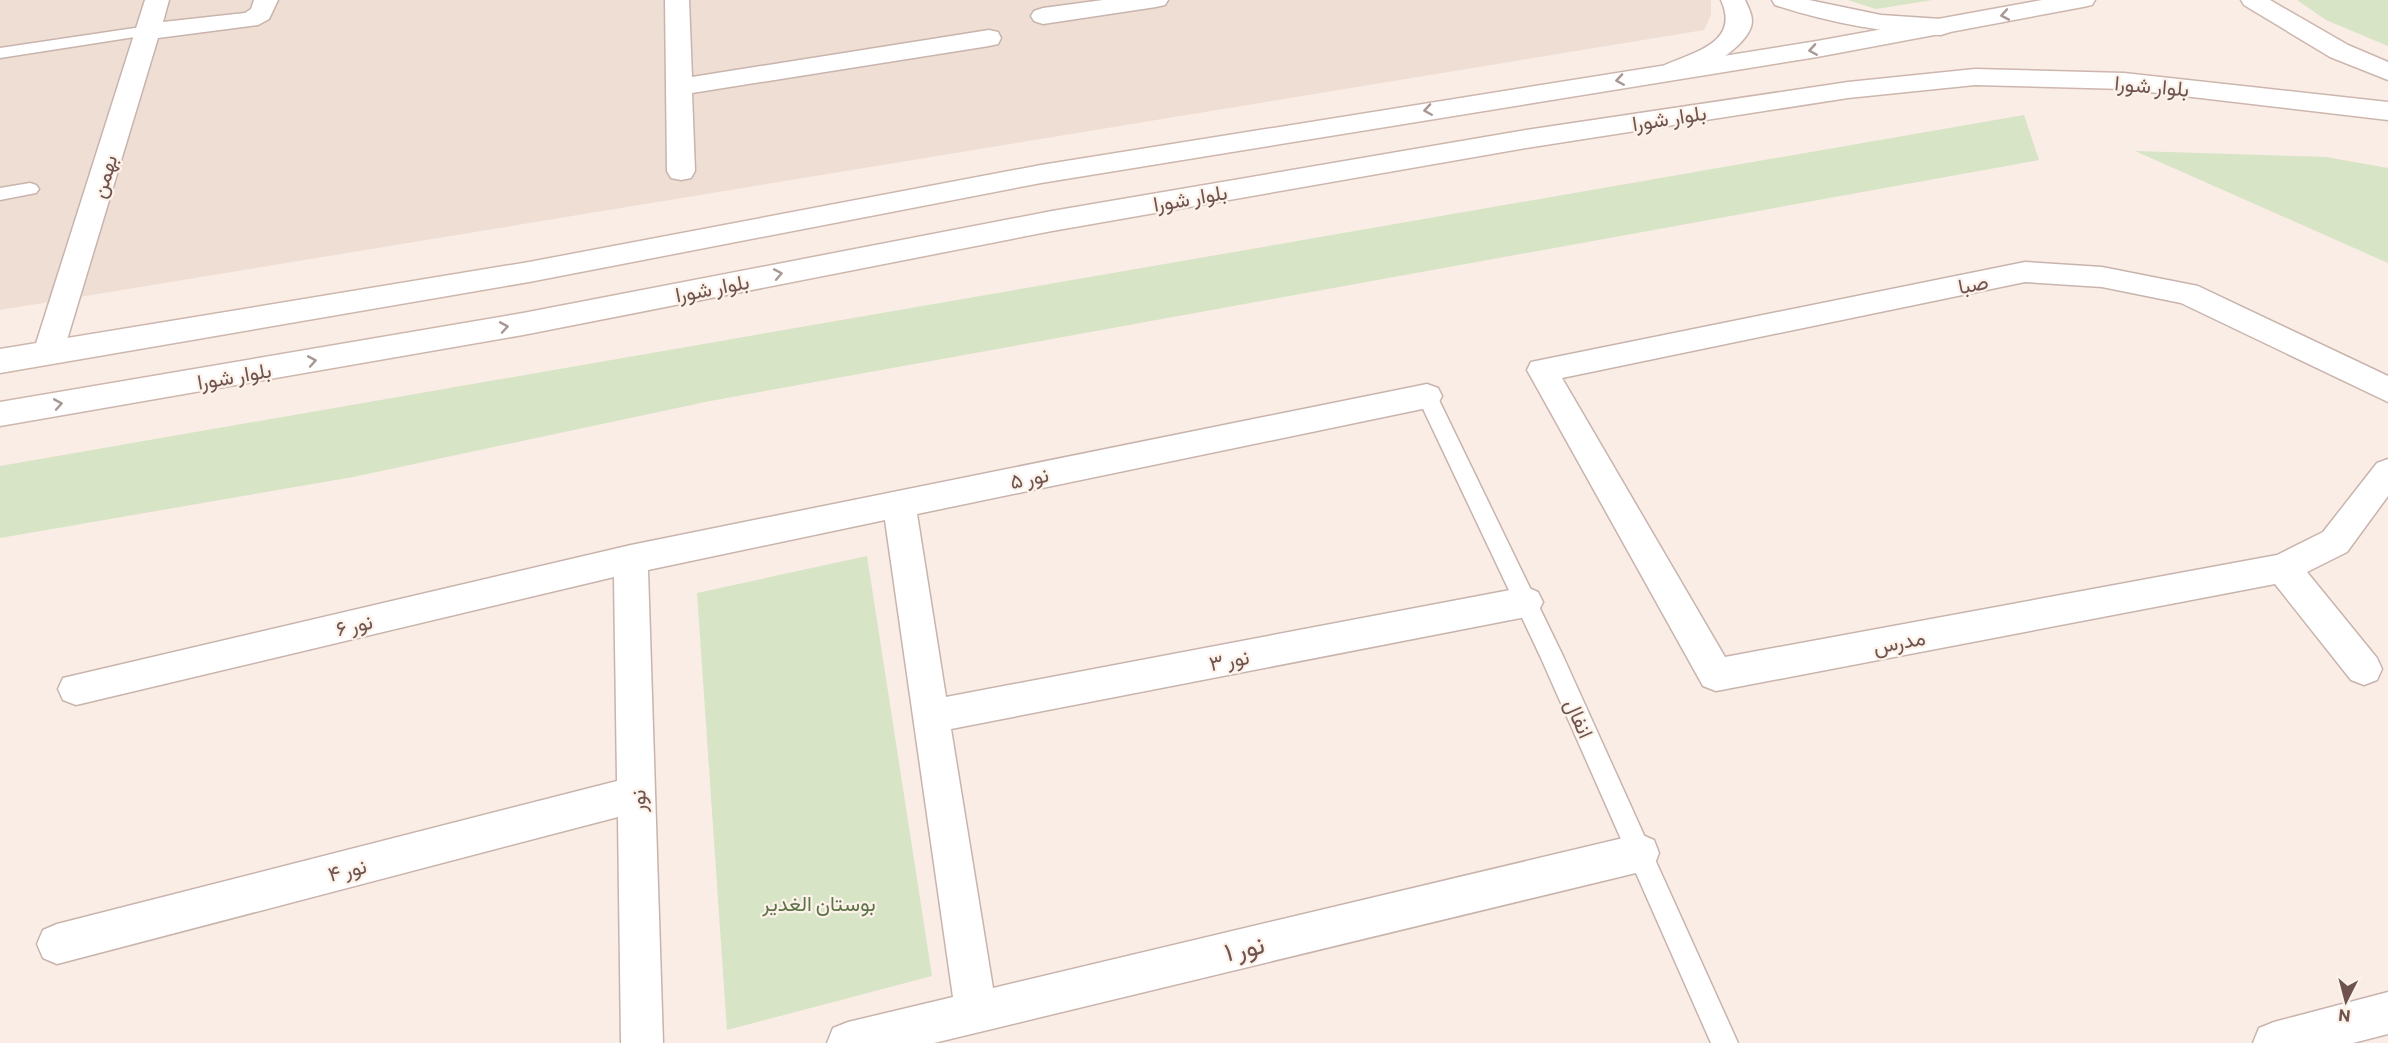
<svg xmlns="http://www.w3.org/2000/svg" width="2388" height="1043" font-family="Commissioner,Vazirmatn,sans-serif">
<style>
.residential{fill:#efded4}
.green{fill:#d7e4c5}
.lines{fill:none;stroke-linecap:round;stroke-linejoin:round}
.service-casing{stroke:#c8b4ad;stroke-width:3}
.minor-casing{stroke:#c8b4ad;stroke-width:3}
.tertiary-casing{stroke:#c8b4ad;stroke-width:3}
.secondary-casing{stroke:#cdb6ad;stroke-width:3}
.service{fill:#fff;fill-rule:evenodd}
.minor{fill:#fff;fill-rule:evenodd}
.tertiary{fill:#fff;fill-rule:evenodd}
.secondary{fill:#fff;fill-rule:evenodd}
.oneway{stroke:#a89895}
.labels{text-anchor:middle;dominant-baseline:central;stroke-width:4.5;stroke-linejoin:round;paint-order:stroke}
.street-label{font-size:21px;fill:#6e534e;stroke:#fcf2ea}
.park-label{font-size:21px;fill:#5c7247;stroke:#fcf2ea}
.near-street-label{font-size:26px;fill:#6e534e;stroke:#fcf2ea}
</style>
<rect width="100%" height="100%" fill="#f9ede5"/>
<!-- residential -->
<path class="residential" d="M0,0H1711V15L1704,30L0,310Z"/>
<!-- green -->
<path class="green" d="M1848,0H1932L1876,9Z
M2297,0H2388V46L2326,20Z
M2024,115L2039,160L710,401L353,477L0,538V466Z
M2135,151L2326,157L2388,168V263Z
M867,556L932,976L727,1030L697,593Z"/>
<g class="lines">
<defs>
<path id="service" d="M148,26L154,28L156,31L154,34L0,58V48Z
M30,183L36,185L39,189L36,193L0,200V188Z
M1427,388L1434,391L1437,396L1563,656L1738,1043H1711L1541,658L1417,396L1420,391Z"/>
<path id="minor" d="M145,0H169L163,22L245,13L251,9L254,0H278L269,19L258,25L158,38L63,353L59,361L48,364L37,361L33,353Z
M665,0H689L692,77L989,30L998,32L1001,38L998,44L989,46L692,93L695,171L691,178L681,180L671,178L667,171Z
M1103,0H1168L1165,5L1156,7L1043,24L1034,21L1031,16L1034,11L1043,8Z
M2025,262L2102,267L2198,286L2388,376V402L2181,303L2102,287L2025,282L1562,378L1725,657L2277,555L2323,532L2377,463L2388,459V496L2347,552L2307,572L2377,658L2382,669L2377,680L2364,685L2351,680L2275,584L1716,691L1703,686L1527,370L1531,362Z
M1427,384L1438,388L1442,396L1438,404L1427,408L917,514L946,697L1526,587L1538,592L1543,602L1538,612L1526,617L951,729L993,988L1640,834L1654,840L1659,853L1654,866L1640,872L934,1043H827L833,1028L848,1022L953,997L885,520L648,570L663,1043H621L618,817L57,964L43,958L37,944L43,930L57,924L617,781L614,577L76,705L63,700L58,689L63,678L631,545Z"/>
<path id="tertiary" d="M1721,0H1745C1749,9 1754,17 1751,27C1743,51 1689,83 1665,77L1661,71L1665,65C1697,51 1740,42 1721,0Z
M1772,0H1809L1881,15L1941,19L1950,22L1953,27L1950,32L1941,35C1884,33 1830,23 1775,5Z
M2388,992V1034L2353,1043H2253L2259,1028L2274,1022Z"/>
<path id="secondary" d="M2042,0H2095L2092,5L2083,7L1817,57L1041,183L529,282L0,373V349L529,262L1041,165L1817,41Z
M2241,0H2270L2348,45L2388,62V80L2330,57L2244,5Z
M1975,69L2124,73L2388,102V120L2124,89L1975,85L1848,98L1526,148L1052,231L523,335L0,426V402L523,313L1052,211L1526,130L1848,82Z"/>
</defs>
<!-- service casing -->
<use href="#service" class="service-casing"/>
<!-- minor casing -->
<use href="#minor" class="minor-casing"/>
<!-- tertiary casing -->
<use href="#tertiary" class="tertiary-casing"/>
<!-- secondary casing -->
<use href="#secondary" class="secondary-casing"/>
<!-- service -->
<use href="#service" class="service"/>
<!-- minor -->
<use href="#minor" class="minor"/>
<!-- tertiary -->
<use href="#tertiary" class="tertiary"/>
<!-- secondary -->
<use href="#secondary" class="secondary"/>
</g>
<!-- one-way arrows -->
<defs><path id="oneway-chevron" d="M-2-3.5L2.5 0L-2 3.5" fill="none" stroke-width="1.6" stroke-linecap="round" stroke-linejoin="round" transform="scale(1.5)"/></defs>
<g class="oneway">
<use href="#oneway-chevron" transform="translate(2005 15) rotate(170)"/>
<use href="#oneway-chevron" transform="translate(1813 50) rotate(171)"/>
<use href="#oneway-chevron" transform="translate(1620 80) rotate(171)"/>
<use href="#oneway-chevron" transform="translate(1428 110) rotate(171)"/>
<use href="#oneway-chevron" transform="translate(778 274) rotate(-11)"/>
<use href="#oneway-chevron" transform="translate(504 327) rotate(-10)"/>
<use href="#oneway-chevron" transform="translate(312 361) rotate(-10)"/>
<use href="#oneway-chevron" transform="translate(58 404) rotate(-10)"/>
</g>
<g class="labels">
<!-- street labels -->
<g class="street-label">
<text transform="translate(2152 85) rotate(5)">بلوار شورا</text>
<text transform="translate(1669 117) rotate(-9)">بلوار شورا</text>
<text transform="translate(103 176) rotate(-73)">بهمن</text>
<text transform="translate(1190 197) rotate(-10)">بلوار شورا</text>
<text transform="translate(1973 283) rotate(-11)">صبا</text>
<text transform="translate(712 287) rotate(-11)">بلوار شورا</text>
<text transform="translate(234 375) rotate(-10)">بلوار شورا</text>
<text transform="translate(1029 477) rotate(-12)">نور ۵</text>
<text transform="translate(354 624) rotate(-13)">نور ۶</text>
<text transform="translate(1899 641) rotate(-11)">مدرس</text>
<text transform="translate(1229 659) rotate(-11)">نور ۳</text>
<text transform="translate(1580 718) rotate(66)">انفال</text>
<text transform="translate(637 801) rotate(-91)">نور</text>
<text transform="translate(347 869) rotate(-14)">نور ۴</text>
</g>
<!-- park labels -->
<g class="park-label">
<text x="819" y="902">بوستان الغدیر</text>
</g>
<!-- near-street labels -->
<g class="near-street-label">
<text transform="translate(1244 947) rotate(-13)">نور ۱</text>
</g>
</g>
<!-- north arrow -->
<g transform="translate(2346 1001) rotate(186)" stroke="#fcf2ea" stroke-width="4.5" paint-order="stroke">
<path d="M0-4.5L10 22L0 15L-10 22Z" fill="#6e534e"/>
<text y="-9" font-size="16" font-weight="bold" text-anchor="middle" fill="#6e534e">N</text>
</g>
</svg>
